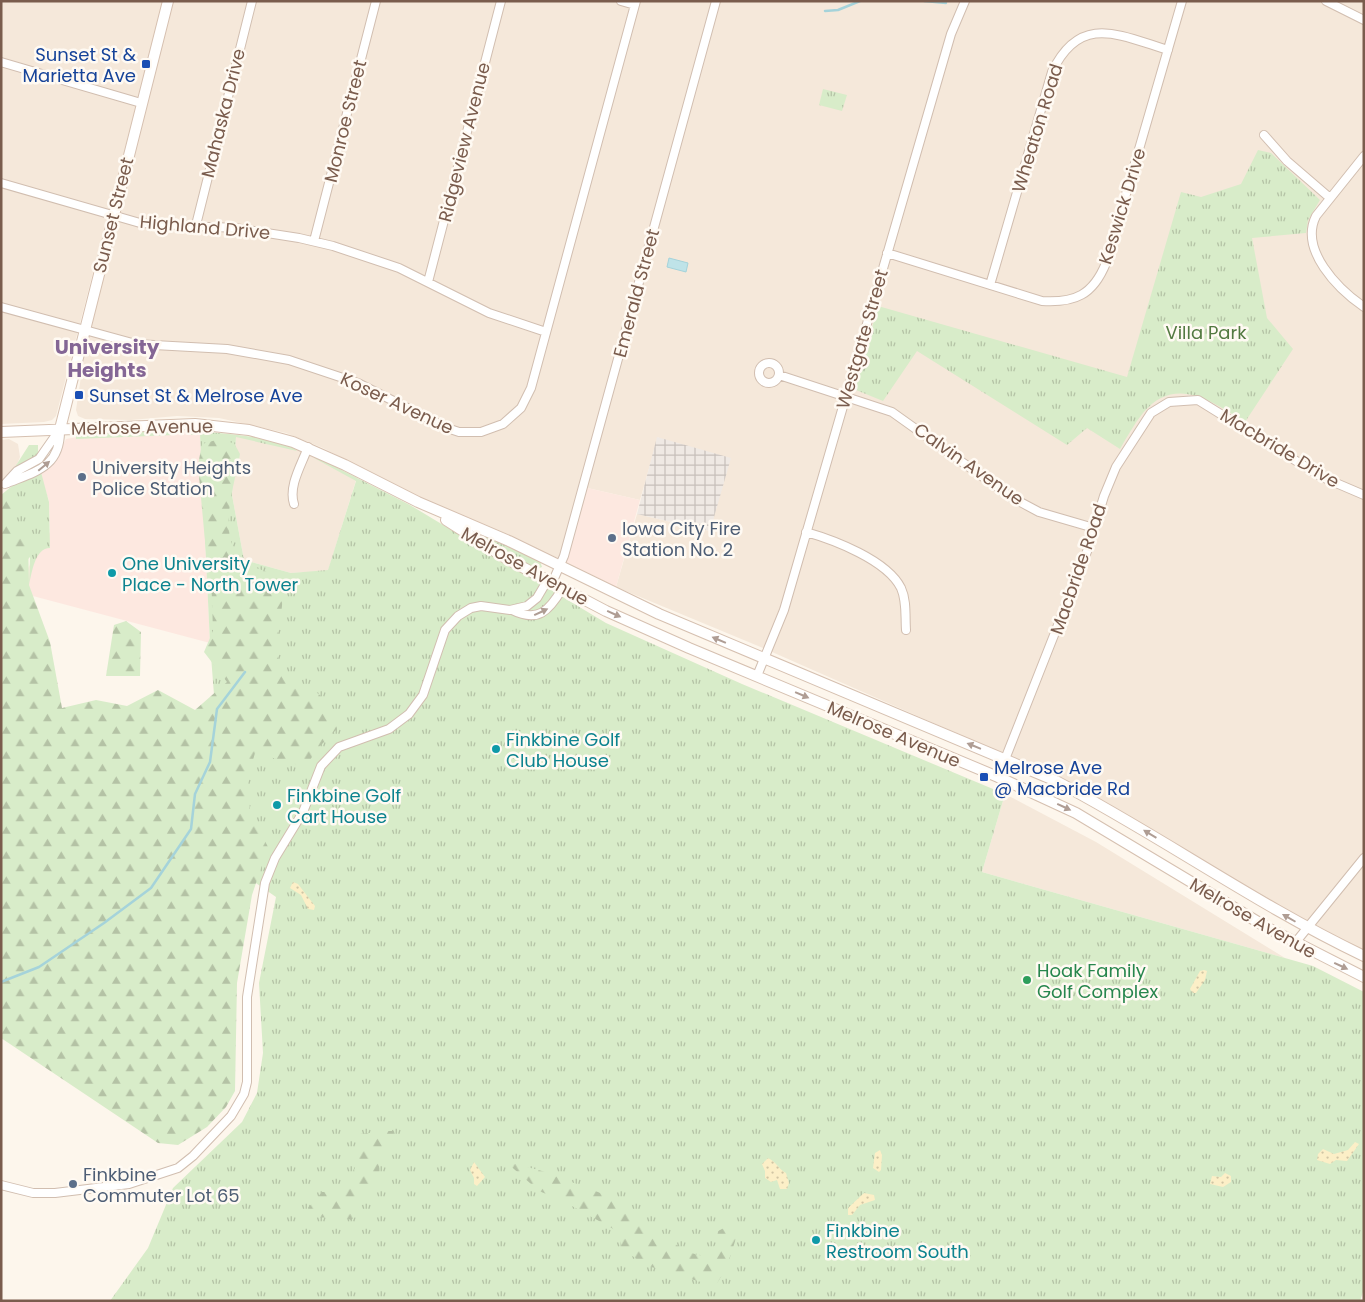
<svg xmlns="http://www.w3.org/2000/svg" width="1365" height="1302" font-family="Poppins,sans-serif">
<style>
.residential{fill:#f5e8da}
.commercial{fill:#fde8e0}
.industrial{fill:url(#industrial-grid)}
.grass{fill:url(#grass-tufts)}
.forest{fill:url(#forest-firs)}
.sand{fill:url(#sand-dots)}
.water{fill:#bfe3e8;stroke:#a5d3da}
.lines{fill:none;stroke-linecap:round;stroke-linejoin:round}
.stream{stroke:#a5d3da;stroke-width:2.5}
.street-casing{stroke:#d1beb0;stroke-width:10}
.secondary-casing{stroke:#d6c0b0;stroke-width:12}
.street{stroke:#fff;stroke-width:8}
.secondary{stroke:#fff;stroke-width:10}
.oneway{fill:#af9d94}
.transit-dot{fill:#1a4fb4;stroke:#fffaf3;stroke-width:2}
.service-dot{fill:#5c6f8a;stroke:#fffaf3;stroke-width:2}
.culture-dot{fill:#0f9aa8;stroke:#fffaf3;stroke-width:2}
.leisure-dot{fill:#2e9e5b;stroke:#fffaf3;stroke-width:2}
.labels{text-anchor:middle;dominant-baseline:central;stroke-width:5;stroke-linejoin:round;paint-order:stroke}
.transit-label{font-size:18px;fill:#164399;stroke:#fffaf3;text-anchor:start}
.street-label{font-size:18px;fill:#7a5c4d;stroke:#fffaf3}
.park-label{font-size:18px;fill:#537a41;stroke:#fffaf3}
.service-label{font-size:18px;fill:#4e5e75;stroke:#fffaf3;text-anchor:start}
.culture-label{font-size:18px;fill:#0d838f;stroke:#fffaf3;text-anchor:start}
.leisure-label{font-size:18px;fill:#27864d;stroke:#fffaf3;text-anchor:start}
.quarter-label{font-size:20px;font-weight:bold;fill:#846695;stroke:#fffaf3}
</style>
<defs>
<pattern id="industrial-grid" width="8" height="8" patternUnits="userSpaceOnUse" patternTransform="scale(1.25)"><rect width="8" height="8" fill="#efe9e4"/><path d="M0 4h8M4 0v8" fill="none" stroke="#c7c0bb"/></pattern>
<pattern id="grass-tufts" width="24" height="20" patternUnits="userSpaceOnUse" patternTransform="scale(1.25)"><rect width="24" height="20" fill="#d8ecc9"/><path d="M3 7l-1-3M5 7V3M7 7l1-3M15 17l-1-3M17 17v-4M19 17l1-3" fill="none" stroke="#b4c2a5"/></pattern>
<pattern id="forest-firs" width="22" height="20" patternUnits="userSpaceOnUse" patternTransform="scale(1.25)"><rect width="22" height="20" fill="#d8ecc9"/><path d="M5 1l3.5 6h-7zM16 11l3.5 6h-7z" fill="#b4c2a5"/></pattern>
<pattern id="sand-dots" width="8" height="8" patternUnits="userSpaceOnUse" patternTransform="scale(1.25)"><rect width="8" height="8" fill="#fcefc7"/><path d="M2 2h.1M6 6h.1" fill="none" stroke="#d1c5a4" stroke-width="1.8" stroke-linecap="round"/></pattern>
</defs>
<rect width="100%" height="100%" fill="#fdf6ec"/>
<!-- residential -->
<path class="residential" d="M1,1H163L56,416L52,420L44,422L1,424Z
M173,1H1364V950L1324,931L1253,891L1083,789L763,648L616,587L637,514L710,531L658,437L640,500L583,487L562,560L421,498L323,448L286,433L219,418L177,416L131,420L85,419L78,416L76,410L86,343Z
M236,435L287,445L357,477L328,571L291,573L244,560L232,495Z
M9,439L18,444L20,457L16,467L1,482V440Z
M1005,794L1096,842L1285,958L982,872Z"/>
<!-- commercial -->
<path class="commercial" d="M200,431L210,643L14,591L50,532L49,501L40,473L61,449L66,439L104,432Z
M583,487L640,500L616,587L562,560Z"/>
<!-- industrial -->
<path class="industrial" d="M657,437L731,458L710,531L637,514Z"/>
<!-- grass -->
<path class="grass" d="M823,89L847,95L842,111L819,105Z
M1258,150L1271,153L1320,200L1308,220L1306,233L1252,238L1267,318L1293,349L1245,422C1213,402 1175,374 1143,413C1134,424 1127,437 1120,449L1087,428L1067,445L917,351L883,401L856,390V385L878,306L1127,377L1181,192L1201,197L1241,184Z
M168,431L174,435L76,439V436L104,432Z
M194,432C213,431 285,438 297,451L236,437L232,495L244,560L291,573L328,570L356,481L314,458L320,459L410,505L606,623L742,684L1005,794L982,872L1313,966L1364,992V1289L1360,1301H110L148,1248L173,1188L242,1122L257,1093L263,1053L259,983L276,897L227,863L210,643L200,434L190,435Z
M29,445H38V456L13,470Z
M41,472L49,502L50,548C35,548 32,572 29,585L30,557L1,588V495L17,482Z
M468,527L540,561L542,567L536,569L468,530Z"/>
<!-- forest -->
<path class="forest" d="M216,440L234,443L240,454C235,485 214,540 246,563C259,572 277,569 281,589C286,610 274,633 277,654C278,661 282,669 284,676C311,689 334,695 337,729L316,750L306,767L255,753L248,777L250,812L268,847L252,895L237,983L235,1091L226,1107L207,1127L178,1145L158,1143L1,1038V504L9,498L13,500L14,504L11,513L14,529L28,538L29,585L50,642L62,708L96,700L127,706L158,690L195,710L227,682L204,652L213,631L211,571L206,552L198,465L202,444Z
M126,621L141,632L140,676H106L114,625Z
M287,776L302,778L292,814L286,824Z
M385,1131H394L396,1140L377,1154C387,1189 363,1189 356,1216L351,1220C339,1214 329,1219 316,1217L308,1208L322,1192H335L347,1187L357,1163V1140L360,1134L370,1133L376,1137Z
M505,1161L542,1171L627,1203L648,1225L687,1252L707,1257L716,1244L718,1231L730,1225L738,1228C736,1242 724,1278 714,1286L648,1266L623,1250L617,1231L563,1201L539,1191Z"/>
<!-- sand -->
<path class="sand" d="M293,882L298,884L315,906L314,910L308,909L301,895L290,888Z
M1204,970L1207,971L1205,980L1196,993H1193L1190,989L1200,971Z
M1355,1142L1359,1144L1347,1161L1336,1160L1330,1164L1317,1160L1318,1154L1323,1149L1334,1154L1348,1150Z
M880,1150L882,1155L881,1170L879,1172L873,1168L875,1153Z
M768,1158C777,1162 778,1169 786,1173L789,1183L787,1189H780L777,1180L771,1182L765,1178V1171L762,1164Z
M474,1162L485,1177L477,1186L474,1184V1178L470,1170Z
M1225,1173L1231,1176V1182L1223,1187L1210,1184L1212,1176L1221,1177Z
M864,1193L874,1195L875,1200L860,1205L852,1215H848V1208Z"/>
<!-- water -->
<path class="water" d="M669,258L688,263L686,272L667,267Z"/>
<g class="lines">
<!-- stream -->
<path class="stream" d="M924,1L946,3
M825,11L838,10L860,1
M1,982L39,967L104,923L151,888L191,829L195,794L210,762L217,709L245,672"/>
<defs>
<path id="street" d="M621,1L635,5
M1326,1L1364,20
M1,62L141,103
M1264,135L1287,161L1330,198
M1364,156L1316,216C1299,250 1338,289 1364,307
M1,183L140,223L235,228L299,238L333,246L399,268L489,313L546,332
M196,225L252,1
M314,241L376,1
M887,253L1042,301C1075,303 1093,295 1106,263L1182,1
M428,282L501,1
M990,285L1052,72C1080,13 1119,35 1168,50
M1,307L136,344L227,349L289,360L358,383L447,428L459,432H481L503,424L521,408L531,388L636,1
M759 373a10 10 0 1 1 20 0a10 10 0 1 1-20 0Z
M779,375L892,412L1011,497L1039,512L1094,528
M6,483L17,471L39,459L60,429
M5,484C34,472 61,468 60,429
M294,504C288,486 302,464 308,447
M806,532C834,540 887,560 901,588C907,601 905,617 906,630
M552,583L564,556L716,1
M512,610C538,623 549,611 562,589
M757,676L784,610L951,34L965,1
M998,777L1088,549L1104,496L1116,467L1151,413L1169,402L1198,400L1322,477L1364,495
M1295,943L1364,858
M1,1185L33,1193H55L129,1184L178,1168L193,1156L231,1116L244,1094L247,1082V997L265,883L275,858L303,812L321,766L339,747L389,729L409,714L423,695L445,630L458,616L471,608L481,606L510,610L527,606L537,598L547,581"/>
<path id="secondary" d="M60,429L168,1
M1,432L195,424L249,430L293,442L345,465L418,502L509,541L659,614L1056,781C1161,836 1257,905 1364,956
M446,520L507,559L606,611L689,648L998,777L1076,813L1268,928L1364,977"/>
</defs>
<!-- street casing -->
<use href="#street" class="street-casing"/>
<!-- secondary casing -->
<use href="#secondary" class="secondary-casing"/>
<!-- street -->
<use href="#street" class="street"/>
<!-- secondary -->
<use href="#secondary" class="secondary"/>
</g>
<!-- one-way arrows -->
<defs><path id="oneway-solid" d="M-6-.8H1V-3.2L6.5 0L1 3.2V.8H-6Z" transform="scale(1.25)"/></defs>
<g class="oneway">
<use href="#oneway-solid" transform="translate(44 466) rotate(-40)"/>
<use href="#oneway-solid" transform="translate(541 612) rotate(-25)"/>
<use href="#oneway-solid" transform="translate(614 614) rotate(24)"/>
<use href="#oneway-solid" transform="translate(719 640) rotate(-157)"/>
<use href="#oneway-solid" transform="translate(802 695) rotate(23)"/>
<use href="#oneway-solid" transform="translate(974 746) rotate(-158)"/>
<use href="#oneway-solid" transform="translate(1064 807) rotate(25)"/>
<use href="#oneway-solid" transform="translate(1150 834) rotate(-149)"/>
<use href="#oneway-solid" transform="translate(1289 918) rotate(-150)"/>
<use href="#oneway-solid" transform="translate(1341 966) rotate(25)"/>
</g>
<!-- markers -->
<g class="transit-dot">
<rect x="141" y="59" width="10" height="10" rx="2.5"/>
<rect x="74" y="390" width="10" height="10" rx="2.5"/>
<rect x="979" y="772" width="10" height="10" rx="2.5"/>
</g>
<g class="service-dot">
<circle cx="82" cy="477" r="5"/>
<circle cx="612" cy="538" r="5"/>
<circle cx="73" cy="1184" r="5"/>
</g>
<g class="culture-dot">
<circle cx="112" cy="573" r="5"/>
<circle cx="496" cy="749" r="5"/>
<circle cx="277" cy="805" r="5"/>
<circle cx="816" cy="1240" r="5"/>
</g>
<circle class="leisure-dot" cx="1027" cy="980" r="5"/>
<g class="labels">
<!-- transit labels -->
<g class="transit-label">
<text x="136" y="54" text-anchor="end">Sunset St &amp;<tspan x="136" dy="21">Marietta Ave</tspan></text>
<text x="89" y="395">Sunset St &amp; Melrose Ave</text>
<text x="994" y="767">Melrose Ave<tspan x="994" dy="21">@ Macbride Rd</tspan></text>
</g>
<!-- street labels -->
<g class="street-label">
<text transform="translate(223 113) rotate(-76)">Mahaska Drive</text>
<text transform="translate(345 121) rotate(-76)">Monroe Street</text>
<text transform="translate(1037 128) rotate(-73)">Wheaton Road</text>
<text transform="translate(464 142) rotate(-76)">Ridgeview Avenue</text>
<text transform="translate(1122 206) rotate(-73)">Keswick Drive</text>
<text transform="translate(113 215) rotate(-76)">Sunset Street</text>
<text transform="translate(205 227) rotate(5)">Highland Drive</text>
<text transform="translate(636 293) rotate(-75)">Emerald Street</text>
<text transform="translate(862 339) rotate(-74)">Westgate Street</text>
<text transform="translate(397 403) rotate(25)">Koser Avenue</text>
<text transform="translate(142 427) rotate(-1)">Melrose Avenue</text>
<text transform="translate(1280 448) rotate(31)">Macbride Drive</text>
<text transform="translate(969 464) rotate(35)">Calvin Avenue</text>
<text transform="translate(525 566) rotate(29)">Melrose Avenue</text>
<text transform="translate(1078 569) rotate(-71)">Macbride Road</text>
<text transform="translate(894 734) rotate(23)">Melrose Avenue</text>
<text transform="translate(1253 918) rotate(30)">Melrose Avenue</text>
</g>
<!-- park labels -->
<g class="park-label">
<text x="1206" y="332">Villa Park</text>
</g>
<!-- service labels -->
<g class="service-label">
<text x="92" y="467">University Heights<tspan x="92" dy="21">Police Station</tspan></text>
<text x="622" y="528">Iowa City Fire<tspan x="622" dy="21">Station No. 2</tspan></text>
<text x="83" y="1174">Finkbine<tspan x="83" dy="21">Commuter Lot 65</tspan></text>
</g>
<!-- culture labels -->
<g class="culture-label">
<text x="122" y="563">One University<tspan x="122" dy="21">Place - North Tower</tspan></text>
<text x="506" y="739">Finkbine Golf<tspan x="506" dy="21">Club House</tspan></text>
<text x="287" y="795">Finkbine Golf<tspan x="287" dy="21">Cart House</tspan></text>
<text x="826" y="1230">Finkbine<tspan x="826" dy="21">Restroom South</tspan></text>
</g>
<!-- leisure labels -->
<g class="leisure-label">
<text x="1037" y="970">Hoak Family<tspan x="1037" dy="21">Golf Complex</tspan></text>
</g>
<!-- quarter labels -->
<g class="quarter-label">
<text x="107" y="347">University<tspan x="107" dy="23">Heights</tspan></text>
</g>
</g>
<!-- border -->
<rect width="1365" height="1302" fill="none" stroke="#7a5c4d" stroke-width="5"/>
</svg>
